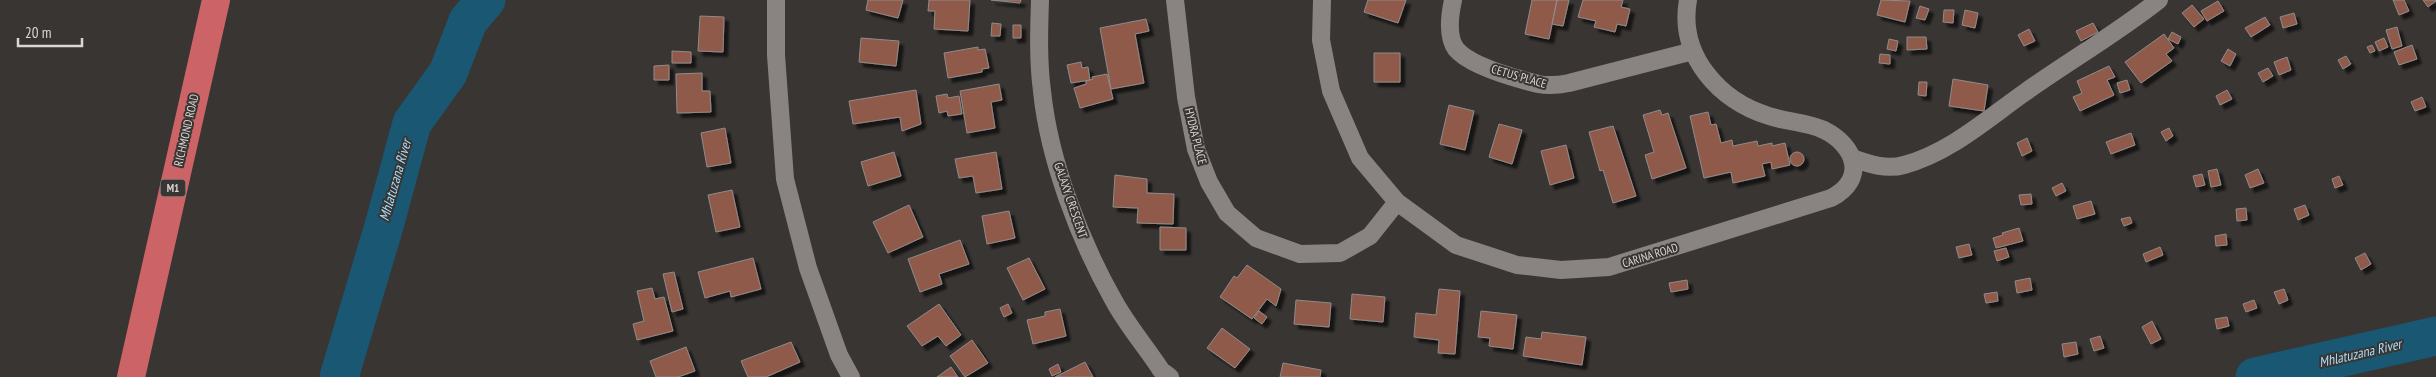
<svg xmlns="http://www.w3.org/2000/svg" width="2436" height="377" font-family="'PT Sans Narrow',sans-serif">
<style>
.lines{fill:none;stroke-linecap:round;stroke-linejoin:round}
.river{stroke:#1a5772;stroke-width:39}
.building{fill:#8f5a4a;stroke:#908b8a;filter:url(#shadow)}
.minor{stroke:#898482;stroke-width:18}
.trunk{stroke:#cc6366;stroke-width:28}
.labels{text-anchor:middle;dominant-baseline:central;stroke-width:4;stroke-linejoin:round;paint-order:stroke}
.shield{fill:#383533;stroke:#a9a6a4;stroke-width:1}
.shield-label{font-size:11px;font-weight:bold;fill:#d9d6d5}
.street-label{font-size:12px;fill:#d9d6d5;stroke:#383533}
.water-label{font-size:14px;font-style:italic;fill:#abdcf7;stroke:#383533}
</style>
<defs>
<filter id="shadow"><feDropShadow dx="4.5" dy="4.5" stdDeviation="1" flood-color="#0009"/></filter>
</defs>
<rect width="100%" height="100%" fill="#383533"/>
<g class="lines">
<!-- river -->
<path class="river" d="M339,377L384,226L412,123L448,73L468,21L486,0
M2255,377L2436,336"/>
</g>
<!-- building -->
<path class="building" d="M868,0H903L898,18L866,10Z
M929,0H970L968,31L934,29L935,11H928Z
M991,0H1021L1020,3Z
M1368,0H1406L1398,23L1364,12Z
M1532,0H1557L1549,39L1525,34Z
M1557,0H1569L1563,26L1552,24Z
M1583,0H1623L1621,7L1630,9L1626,26L1617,24L1615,32L1594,27L1596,21L1578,17Z
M1881,0L1910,1L1905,22L1877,15Z
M2393,0H2404L2409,11L2399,15Z
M2423,0H2436V1L2428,7Z
M2218,1L2224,11L2207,21L2201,11Z
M2192,5L2204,19L2194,27L2182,13Z
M1920,6L1929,9L1925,20L1916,18Z
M1944,10H1954L1953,23L1943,22Z
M1965,10L1978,13L1975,28L1962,25Z
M2294,13L2297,24L2283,28L2280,17Z
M700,16L724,17L723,52L698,51Z
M2265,17L2270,25L2251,37L2245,28Z
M1146,19L1149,31L1135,34L1144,83L1111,89L1100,28Z
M992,23L1001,24L1000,36H991Z
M2093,23L2098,32L2081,41L2076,31Z
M1013,25H1021V38H1013Z
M2397,27L2402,46L2392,49L2386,30Z
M2029,29L2035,41L2024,46L2018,35Z
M2172,32L2181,37L2178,44L2168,39Z
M2164,34L2174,48L2166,54L2172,61L2141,83L2125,62Z
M1907,37H1926L1927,49L1907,50Z
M861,38L899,41L896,66L859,62Z
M2384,38L2388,47L2379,51L2375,42Z
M1889,39L1898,41L1896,51L1887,49Z
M2372,45L2375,51L2370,53L2367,47Z
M2412,45L2417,59L2399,65L2394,52Z
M978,47V50L985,49L989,68L982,69V72L948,78L944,53Z
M2228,49L2236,54L2230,66L2221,61Z
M672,51L691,52V63H672Z
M1374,53H1400V82H1374Z
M1880,54L1890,55V64L1879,63Z
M2346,56L2351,64L2343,69L2338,60Z
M2287,57L2291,70L2279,75L2274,62Z
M1081,62L1082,68L1088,67L1090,80L1071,83L1067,65Z
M669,65V80H654V66Z
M2109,66L2115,77L2107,80L2114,95L2080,111L2073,97L2082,93L2077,81Z
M2268,68L2273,76L2263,82L2258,73Z
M702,73V91H710L711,112L677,113L676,74Z
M1107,74L1113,99L1080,108L1074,88L1086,84V81L1093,79L1092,77Z
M1953,79L1988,85L1984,111L1949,106Z
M2127,80L2130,90L2120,93L2117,83Z
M1919,82H1927L1926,96L1918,95Z
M999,84L1002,100L991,102L995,128L967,133L960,91Z
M916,90L921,124L902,131L900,117L853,124L849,101Z
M2227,90L2232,99L2220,105L2216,96Z
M947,94L948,98L959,96L962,114L948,116L947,111L939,113L936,96Z
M2422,97L2426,107L2415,111L2411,102Z
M1449,105L1474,111L1465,150L1440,144Z
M1660,110L1662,115L1668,113L1686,168L1652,179L1645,155L1654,152L1643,115Z
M1708,112L1711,125L1716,124L1721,143L1732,140L1733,146L1757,141L1758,146L1772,143V146L1785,143L1790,165L1772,169L1771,162L1762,164L1765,176L1733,183L1731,172L1704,178L1690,116Z
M1499,124L1522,130L1512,164L1489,157Z
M1613,126L1636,196L1613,203L1603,170L1600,171L1589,132Z
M725,128L731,163L707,167L701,133Z
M2169,128L2173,136L2166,141L2161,132Z
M2131,133L2135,145L2111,154L2106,142Z
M2027,138L2032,151L2022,156L2017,143Z
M1566,145L1574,178L1550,185L1541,151Z
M1790 159a7 7 0 1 1 14 0a7 7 0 1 1-14 0Z
M894,152L901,176L868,186L861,162Z
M996,152L1002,189L976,193L973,176L959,178L955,159Z
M2217,169L2221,185L2211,187L2208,171Z
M2258,169L2264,183L2250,188L2245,175Z
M2202,174L2205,185L2196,187L2193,176Z
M1115,175L1147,179V193L1174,194L1173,224L1137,223L1138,208L1113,207Z
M2339,176L2343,185L2335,188L2332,179Z
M2062,183L2066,191L2056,196L2052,188Z
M732,190L740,227L716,232L708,195Z
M2031,194L2032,204L2021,205L2019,195Z
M2091,201L2095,214L2077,219L2073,206Z
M909,205L923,237L888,253L873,222Z
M2305,205L2309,215L2298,220L2294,209Z
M2246,208L2247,220L2237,221L2236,209Z
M1009,211L1015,238L987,244L982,216Z
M2130,217L2132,223L2124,226L2121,219Z
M1160,227L1186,228V250H1160Z
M2019,228L2023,241L1996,248L1993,238L2003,235L2002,233Z
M2226,234L2227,245L2216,246L2215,236Z
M960,240L969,264L939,274L942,284L920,292L908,259Z
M1969,244L1972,255L1959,258L1956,247Z
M2160,247L2163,255L2146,262L2143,254Z
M2006,248L2009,257L1997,261L1994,251Z
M2365,253L2371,264L2361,270L2355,258Z
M753,258L761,289L731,297L730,291L705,298L698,272Z
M1029,258L1045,289L1023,300L1007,268Z
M1247,265L1281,289L1276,306L1267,299L1252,319L1220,297L1234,276L1237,278Z
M674,272L683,309L672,312L663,274Z
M2030,278L2032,290L2017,293L2015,281Z
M1687,280L1688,289L1671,292L1669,283Z
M652,288L655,299L664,297L673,331L637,340L633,324L644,321L637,291Z
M1439,289L1460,291L1455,354L1438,353L1439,340L1414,337L1416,313L1436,315Z
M2284,289L2288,300L2279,304L2274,292Z
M1997,292L1998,301L1986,303L1984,294Z
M1352,294L1385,297L1383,322L1350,319Z
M1296,300L1331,303L1329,327L1294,324Z
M2254,300L2257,308L2246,312L2243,304Z
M939,304L961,335L946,346L938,336L922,346L907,326Z
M1008,304L1012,313L1004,317L1000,308Z
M1060,309L1066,336L1033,344L1027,320L1045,316V312Z
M1259,311L1267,317L1262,324L1254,318Z
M1481,311L1517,315L1513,349L1489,346L1490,338L1478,337Z
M2227,317L2229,326L2217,329L2215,319Z
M2152,321L2161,339L2151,344L2142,327Z
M1222,328L1250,349L1235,368L1207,348Z
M1542,332L1586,337L1582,365L1523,356L1526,337L1541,339Z
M2100,336L2104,348L2094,351L2090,339Z
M972,340L988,363L965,377L950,356Z
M791,342L800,362L766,377H748L741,361Z
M2076,342L2078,354L2064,357L2062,344Z
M686,347L695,371L678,377H656L650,361Z
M1085,362L1093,377H1055Z
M1283,363L1321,370L1320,377H1280Z
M1058,364L1061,372L1052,376L1049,369Z
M951,367L958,377H937Z"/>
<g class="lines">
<!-- minor -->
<path class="minor" d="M776,0V55L785,179L808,268L839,355L851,377
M1040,0C1039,30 1038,61 1042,91C1049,160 1080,241 1114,301C1127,325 1146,347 1161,370L1170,377
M1175,0L1186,97L1196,149L1209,182L1227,213L1256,238L1300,254L1340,253L1370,236L1397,202
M1322,0L1321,40L1331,91L1360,158L1397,202L1456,245L1517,265L1561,270L1609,267L1831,198C1867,179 1856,146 1824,130C1807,122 1787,122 1769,116C1719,101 1678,55 1688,0
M1453,0C1450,14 1447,37 1456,49C1470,66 1518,79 1538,84C1549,86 1559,85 1569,83L1693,51
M1852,158C1869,164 1886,170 1904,165C1949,153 1987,119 2024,93C2069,61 2116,34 2159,0"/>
<!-- trunk -->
<path class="trunk" d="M131,377L216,0"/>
</g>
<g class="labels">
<!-- shield labels -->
<rect class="shield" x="160.5" y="179.5" width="25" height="17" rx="4"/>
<g class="shield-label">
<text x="173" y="188">M1</text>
</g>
<!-- street labels -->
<g class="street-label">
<text transform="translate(1519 76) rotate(16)">CETUS PLACE</text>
<text transform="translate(186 130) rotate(-77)">RICHMOND ROAD</text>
<text transform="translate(1196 136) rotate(76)">HYDRA PLACE</text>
<text transform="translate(1071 200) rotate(71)">GALAXY CRESCENT</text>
<text transform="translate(1650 255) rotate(-17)">CARINA ROAD</text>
</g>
<!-- water labels -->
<g class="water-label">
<text transform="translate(395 180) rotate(-74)">Mhlatuzana River</text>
<text transform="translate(2360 353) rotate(-13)">Mhlatuzana River</text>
</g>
</g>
<!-- scale -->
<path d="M18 38v8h64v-8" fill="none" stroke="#d9d6d5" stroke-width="2.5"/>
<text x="25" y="38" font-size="15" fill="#d9d6d5" stroke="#383533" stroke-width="4" paint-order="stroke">20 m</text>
</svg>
